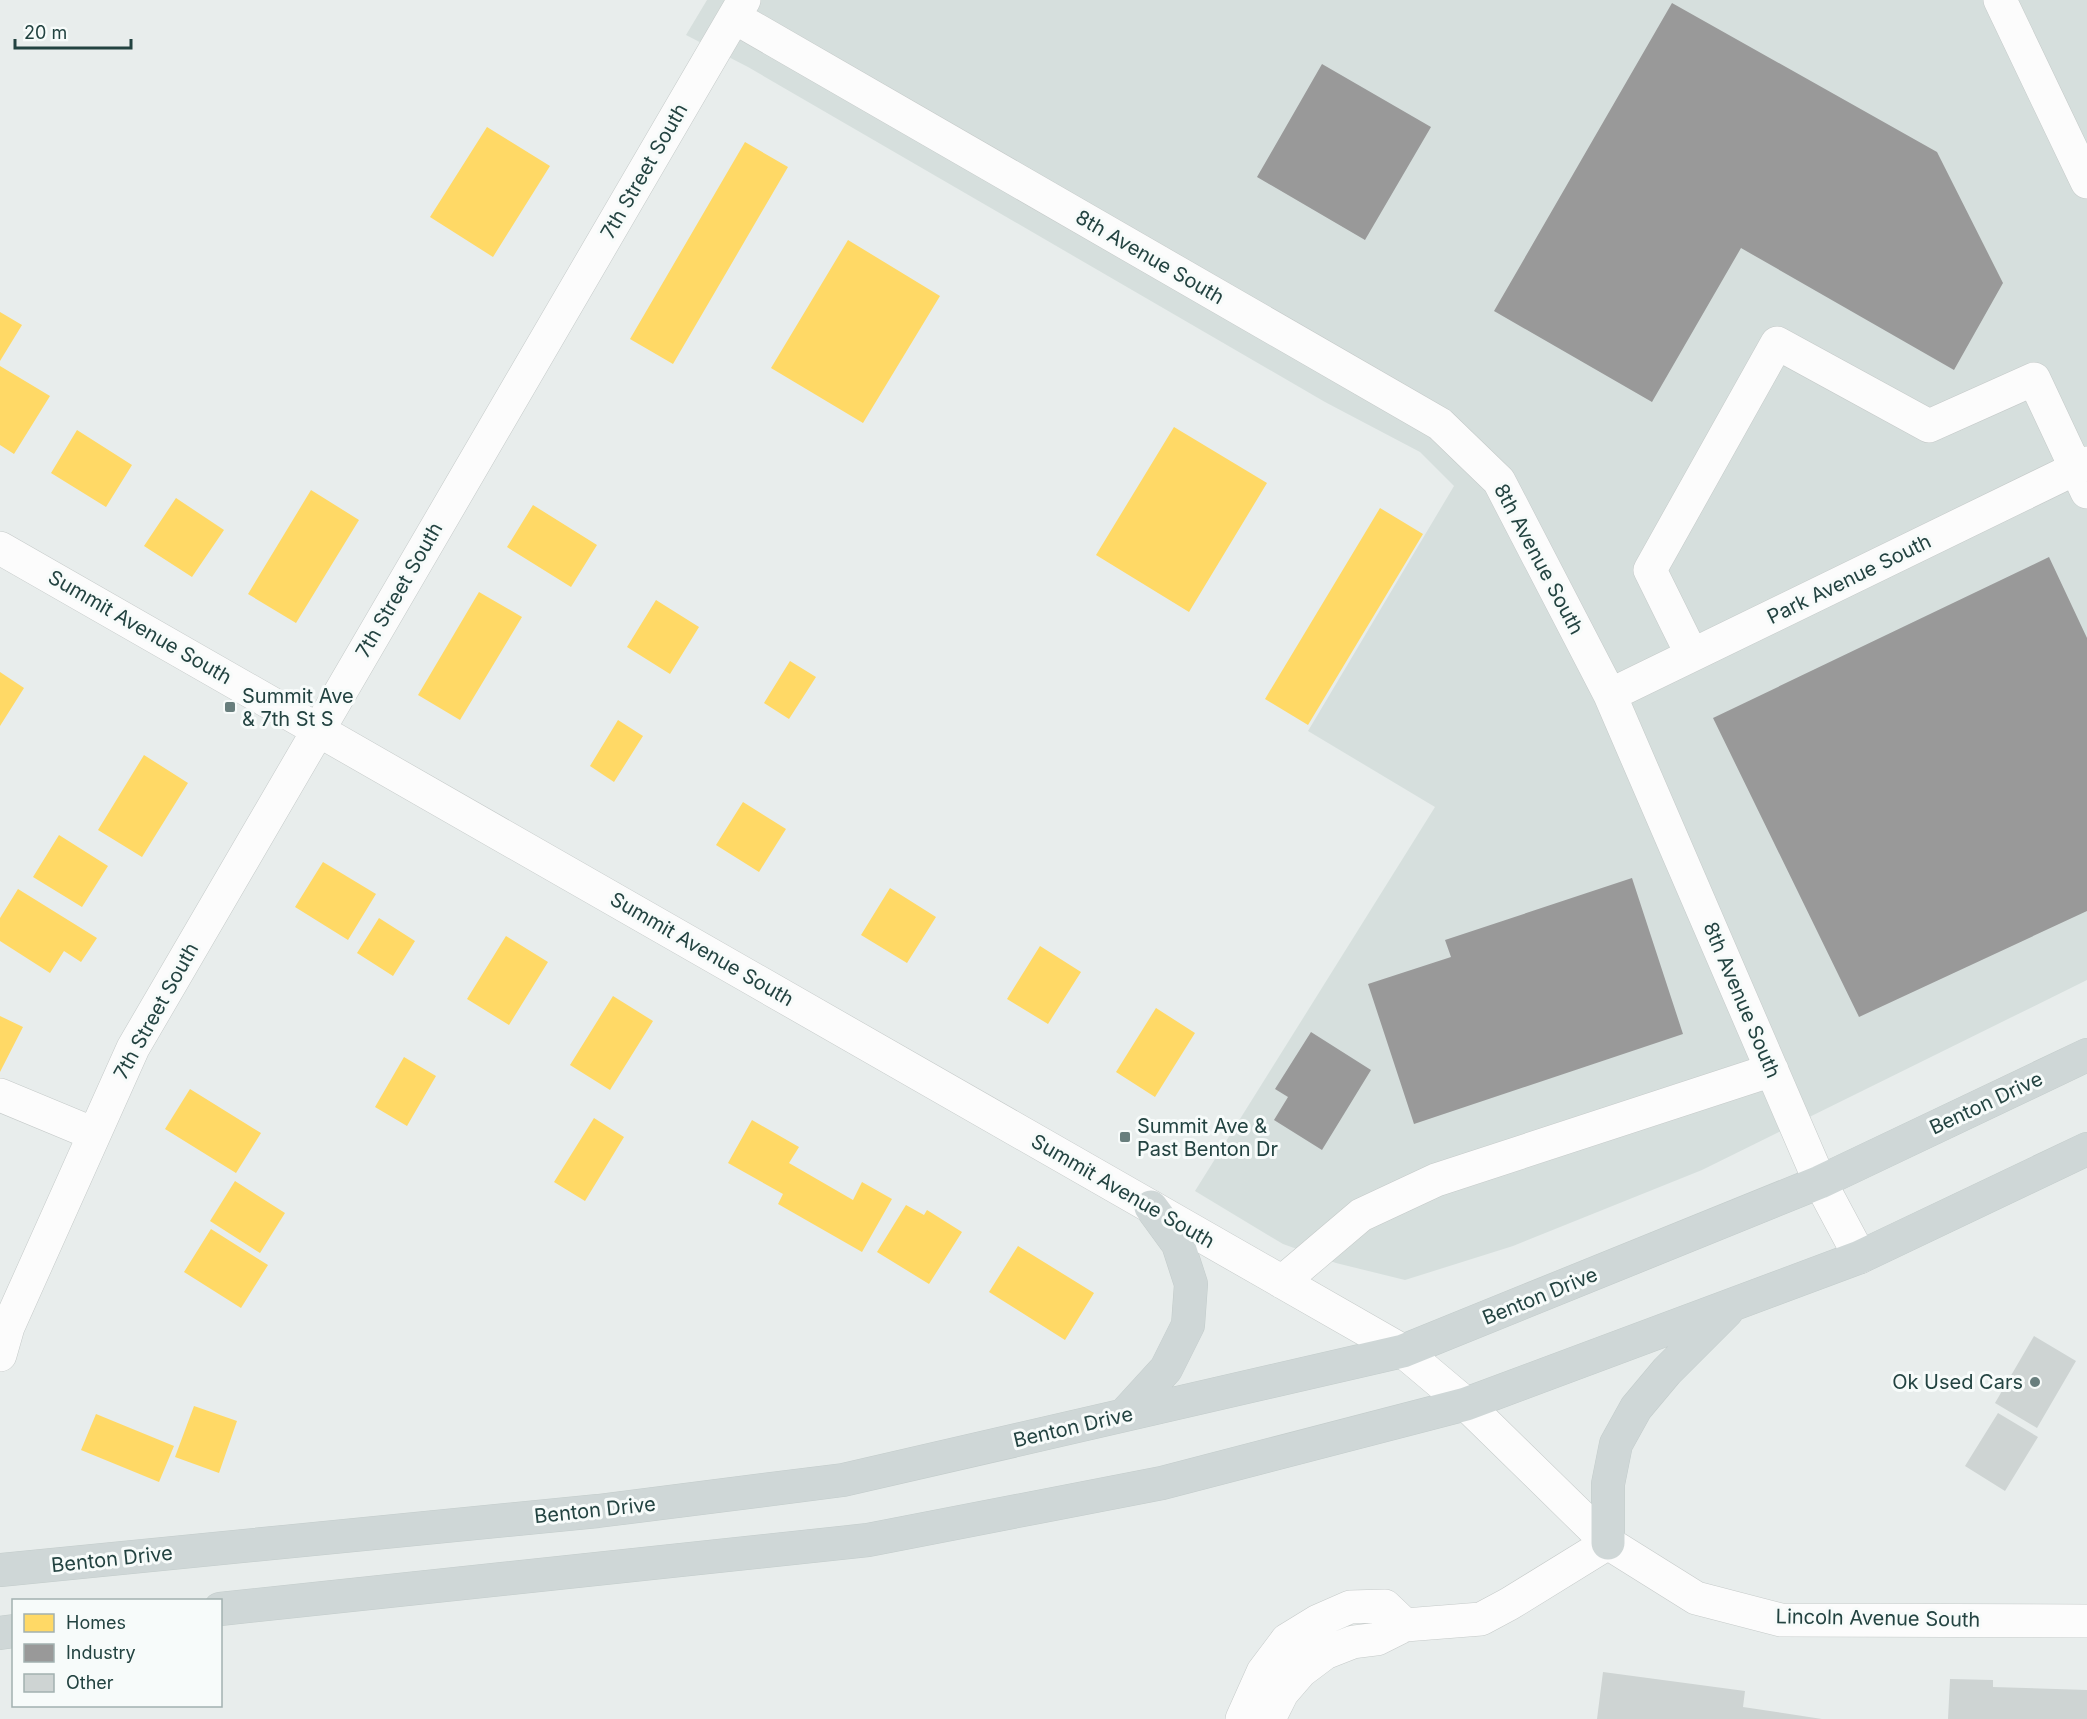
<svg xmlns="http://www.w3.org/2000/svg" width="2087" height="1719" font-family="Inter,sans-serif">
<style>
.built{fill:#d6dfdd}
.homes{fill:#ffd966}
.industry{fill:#999}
.building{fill:#ced4d3}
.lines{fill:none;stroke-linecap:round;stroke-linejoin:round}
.minor-casing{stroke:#c5cac9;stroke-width:34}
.major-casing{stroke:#c3cccb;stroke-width:34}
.minor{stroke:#fcfcfc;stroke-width:33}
.major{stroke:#cfd7d7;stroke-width:33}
.poi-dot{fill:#687e7d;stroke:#f7fbfa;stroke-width:2}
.labels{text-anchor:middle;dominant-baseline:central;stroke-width:6;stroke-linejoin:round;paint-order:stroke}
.street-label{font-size:20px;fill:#234341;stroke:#f7fbfa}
.poi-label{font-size:20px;fill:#234341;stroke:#f7fbfa;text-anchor:start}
</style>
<rect width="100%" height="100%" fill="#e8edec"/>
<!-- built -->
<path class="built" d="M707,0H2087V980L1702,1170L1513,1246L1405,1280L1336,1263L1283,1244L1195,1191L1435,807L1308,731L1454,486L1420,452L1325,402L748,67L686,35Z"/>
<!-- homes -->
<path class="homes" d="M487,127L550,166L493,257L430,217Z
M745,142L788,167L673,364L630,339Z
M848,240L940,296L863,423L771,368Z
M0,312L22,325L0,361Z
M0,366L50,396L14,454L0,445Z
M1174,427L1267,483L1189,612L1096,555Z
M77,430L132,465L106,507L51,473Z
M311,490L359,520L296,623L248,594Z
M176,498L224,530L192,577L144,546Z
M533,505L597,545L571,587L507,547Z
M1380,508L1423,534L1308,725L1265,699Z
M479,592L522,617L460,720L418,695Z
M656,600L699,627L670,674L627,647Z
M790,661L816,677L789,719L764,703Z
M0,672L24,688L0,726Z
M618,720L643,736L614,782L590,766Z
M144,755L188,783L142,857L98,830Z
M743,802L786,829L759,872L716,845Z
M59,835L108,866L82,907L33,877Z
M323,862L376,894L348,940L295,907Z
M890,888L936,917L907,963L861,935Z
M18,889L97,938L81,962L64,951L50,973L0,941V918Z
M379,918L415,941L393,976L357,953Z
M506,936L548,962L509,1025L467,999Z
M1040,946L1081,972L1048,1024L1007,999Z
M613,996L653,1021L610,1090L570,1065Z
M1156,1008L1195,1033L1155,1097L1116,1072Z
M0,1016L23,1027L0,1072Z
M404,1057L436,1076L407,1126L375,1107Z
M190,1089L261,1133L236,1173L165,1129Z
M594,1118L624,1137L585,1201L554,1182Z
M752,1120L799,1147L789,1163L853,1200L862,1182L892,1199L862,1252L778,1204L783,1194L728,1163Z
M235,1181L285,1213L260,1253L210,1221Z
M906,1205L924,1215L927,1210L962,1232L929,1284L877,1252Z
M211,1229L268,1265L241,1308L184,1272Z
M1018,1246L1094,1293L1065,1340L989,1292Z
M194,1406L237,1421L219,1473L175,1457Z
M96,1414L174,1446L159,1482L81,1450Z"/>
<!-- industry -->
<path class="industry" d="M1672,3L1937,152L2003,283L1954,370L1741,248L1652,402L1494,311Z
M1322,64L1431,127L1365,240L1257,177Z
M2049,557L2087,638V911L1859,1017L1713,718Z
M1632,878L1683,1034L1414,1124L1368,984L1451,957L1445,940Z
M1311,1032L1371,1070L1322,1150L1274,1120L1288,1097L1275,1089Z"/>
<!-- building -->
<path class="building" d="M2034,1336L2076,1361L2037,1428L1995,1403Z
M1998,1413L2038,1437L2005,1491L1965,1466Z
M1603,1672L1745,1691L1743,1707L1822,1719H1597Z
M1950,1679L1993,1680V1687L2087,1690V1719H1948Z"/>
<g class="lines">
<defs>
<path id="minor" d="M2000,0L2087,182
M734,17L1440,424L1499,481L1610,695L1820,1182L1860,1257
M0,548L1403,1351L1466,1404L1608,1543L1696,1598L1781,1620L2087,1621
M1692,655L1650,570L1777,343L1929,426L2034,379L2087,492
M1610,695L2087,463
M0,1095L94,1134
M1282,1282L1361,1215L1436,1180L1772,1070
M0,1355L8,1327L133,1048L744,0
M1242,1719L1263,1672L1287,1640L1318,1621L1350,1607L1385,1606L1405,1625
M1269,1719L1282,1693L1301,1671L1325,1653L1353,1642L1377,1639L1405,1625L1481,1619L1509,1604L1608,1543"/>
<path id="major" d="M1124,1415L1166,1369L1188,1325L1191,1284L1178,1244L1151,1207
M1608,1543V1484L1616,1444L1636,1408L1667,1371L1727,1311
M0,1570L598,1511L843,1480L1403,1351L1820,1182L2087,1055
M220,1609L868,1540L1162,1483L1466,1404L1860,1257L2087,1149
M0,1633L14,1631"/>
</defs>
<!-- minor casing -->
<use href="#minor" class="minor-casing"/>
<!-- major casing -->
<use href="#major" class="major-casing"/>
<!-- minor -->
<use href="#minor" class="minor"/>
<!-- major -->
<use href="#major" class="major"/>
</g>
<!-- markers -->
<g class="poi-dot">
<rect x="224" y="701" width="12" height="12" rx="3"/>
<rect x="1119" y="1131" width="12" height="12" rx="3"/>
<circle cx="2035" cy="1382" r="6"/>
</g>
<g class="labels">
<!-- street labels -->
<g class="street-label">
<text transform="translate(644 171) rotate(-60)">7th Street South</text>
<text transform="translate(1150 257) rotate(30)">8th Avenue South</text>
<text transform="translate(1539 559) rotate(62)">8th Avenue South</text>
<text transform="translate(1849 579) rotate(-26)">Park Avenue South</text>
<text transform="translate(399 590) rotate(-60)">7th Street South</text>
<text transform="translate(140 627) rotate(30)">Summit Avenue South</text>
<text transform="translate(702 949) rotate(30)">Summit Avenue South</text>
<text transform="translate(1742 1000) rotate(67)">8th Avenue South</text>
<text transform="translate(156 1011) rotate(-61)">7th Street South</text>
<text transform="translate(1986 1103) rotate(-25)">Benton Drive</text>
<text transform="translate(1123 1191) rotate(30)">Summit Avenue South</text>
<text transform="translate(1540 1296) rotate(-22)">Benton Drive</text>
<text transform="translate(1073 1427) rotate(-13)">Benton Drive</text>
<text transform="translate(595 1510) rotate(-6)">Benton Drive</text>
<text transform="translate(112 1559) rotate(-6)">Benton Drive</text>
<text transform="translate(1878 1618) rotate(1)">Lincoln Avenue South</text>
</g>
<!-- poi labels -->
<g class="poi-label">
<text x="242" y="696">Summit Ave<tspan x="242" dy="23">&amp; 7th St S</tspan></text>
<text x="1137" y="1126">Summit Ave &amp;<tspan x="1137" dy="23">Past Benton Dr</tspan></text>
<text x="2023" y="1382" text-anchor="end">Ok Used Cars</text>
</g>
</g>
<!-- legend -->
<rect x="12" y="1599" width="210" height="108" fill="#f7fbfa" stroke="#a2b1b0" stroke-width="1.5"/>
<rect x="24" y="1614" width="30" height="18" fill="#ffd966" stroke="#a2b1b0" stroke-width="1.5"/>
<text x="66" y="1629" font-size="18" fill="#234341">Homes</text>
<rect x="24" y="1644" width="30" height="18" fill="#999999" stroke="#a2b1b0" stroke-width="1.5"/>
<text x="66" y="1659" font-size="18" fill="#234341">Industry</text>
<rect x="24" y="1674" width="30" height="18" fill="#ced4d3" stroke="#a2b1b0" stroke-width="1.5"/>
<text x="66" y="1689" font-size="18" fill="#234341">Other</text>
<!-- scale -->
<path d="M15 39v9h116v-9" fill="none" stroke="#234341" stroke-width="3"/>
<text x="24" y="39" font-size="18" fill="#234341" stroke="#f7fbfa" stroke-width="4.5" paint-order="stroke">20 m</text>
</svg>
